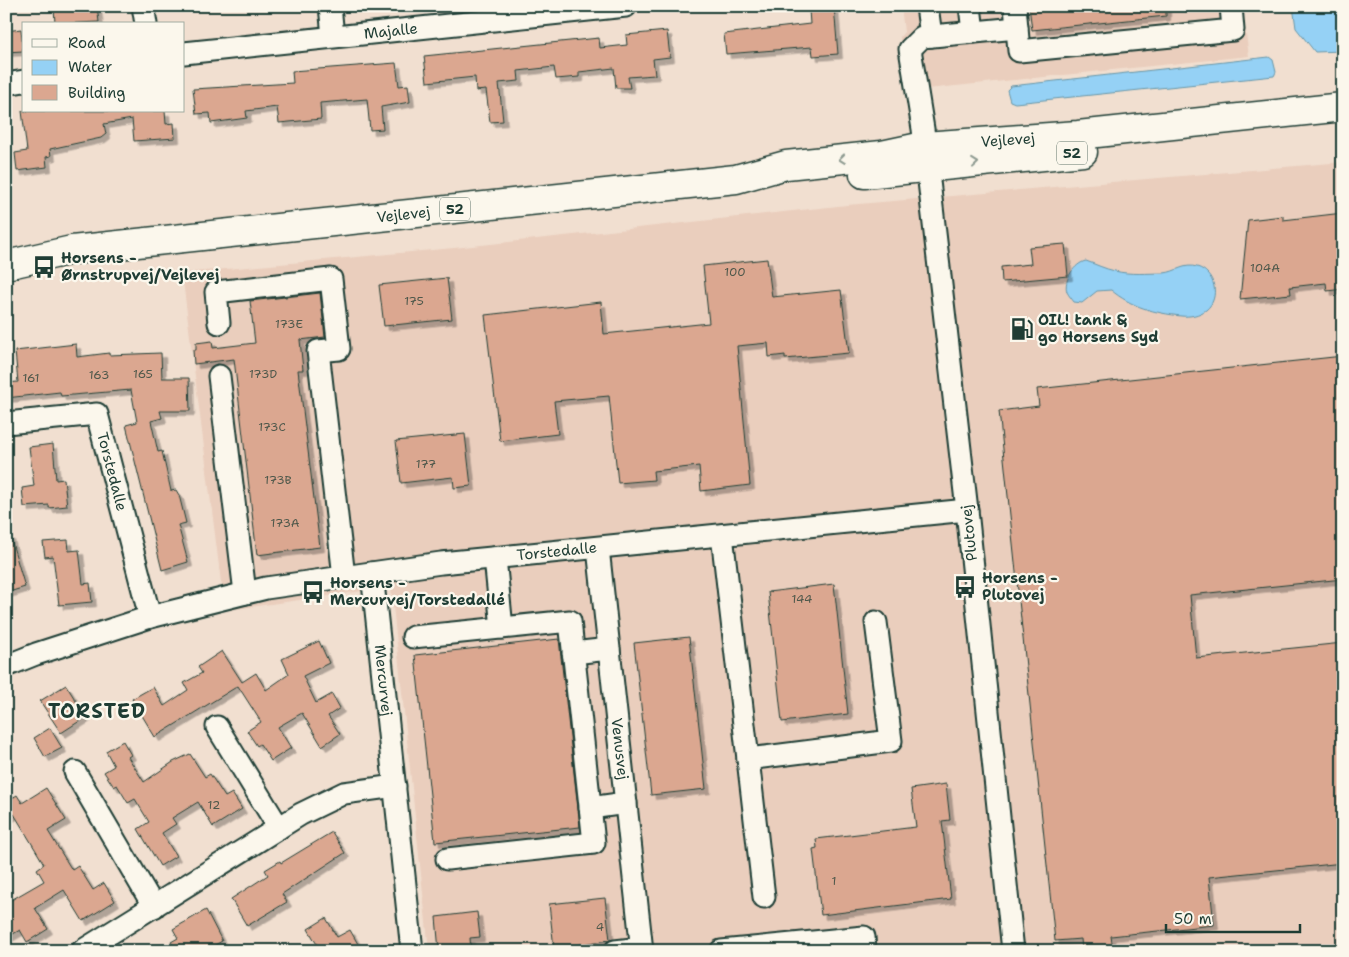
<svg xmlns="http://www.w3.org/2000/svg" width="1349" height="957" font-family="'Shantell Sans',sans-serif">
<style>
.built{fill:#eacebd}
.water{fill:#95d1f5;stroke:#6696a8}
.building{fill:#dba790;stroke:#1f3d34;filter:url(#shadow)}
.lines{fill:none;stroke-linecap:round;stroke-linejoin:round}
.minor-casing{stroke:#1f3d34;stroke-width:25}
.major-casing{stroke:#1f3d34;stroke-width:31}
.minor{stroke:#fbf7ec;stroke-width:21}
.major{stroke:#fbf7ec;stroke-width:28}
.oneway{stroke:#8d9a90}
.labels{text-anchor:middle;dominant-baseline:central;stroke-width:4.5;stroke-linejoin:round;paint-order:stroke}
.number-label{font-size:12px;fill:#4e584b}
.shield{fill:#fbf7ec;stroke:#61756b;stroke-width:1}
.shield-label{font-size:14px;font-weight:bold;fill:#1f3d34}
.street-label{font-size:15px;fill:#1f3d34;stroke:#fbf7ec}
.poi-label{font-size:15px;font-weight:bold;fill:#1f3d34;stroke:#fbf7ec;text-anchor:start}
.district-label{font-size:20px;font-weight:bold;letter-spacing:1px;fill:#1f3d34;stroke:#fbf7ec}
</style>
<defs>
<filter id="shadow"><feDropShadow dx="4.5" dy="4.5" stdDeviation="0" flood-color="#0004"/></filter>
</defs>
<rect width="100%" height="100%" fill="#f1dfd0"/>
<filter id="ink" filterUnits="userSpaceOnUse"><feTurbulence type="fractalNoise" baseFrequency=".02" numOctaves="2"/><feDisplacementMap in="SourceGraphic" scale="10" xChannelSelector="R" yChannelSelector="G"/><feConvolveMatrix kernelMatrix="1 2 1 2 8 2 1 2 1" color-interpolation-filters="sRGB"/></filter>
<g filter="url(#ink)">
<!-- built -->
<path class="built" d="M901,6H1242L1249,56L907,91L900,37L904,32Z
M1343,162V951H429L391,587L229,610L221,582L182,273L454,248L847,205Z"/>
<!-- water -->
<path class="water" d="M1293,6H1343V51L1315,52L1296,28Z
M1269,57L1273,60L1276,72L1274,76L1015,103L1010,101L1007,90L1011,86Z
M1086,261C1095,264 1105,269 1115,271C1129,275 1149,273 1164,273C1176,272 1184,263 1197,267C1215,272 1221,298 1206,310C1199,315 1190,317 1181,316C1155,313 1131,307 1111,290L1097,291L1082,303L1074,302C1072,299 1069,296 1067,292C1063,280 1075,263 1086,261Z"/>
<!-- building -->
<path class="building" d="M54,6H97L99,22L55,24Z
M818,6H834L838,54L813,56L812,47L726,54L724,34L810,24L809,10L819,9Z
M1029,6H1166V16L1032,30Z
M21,29L23,51L6,52V31Z
M667,31L670,57L653,59L655,75L628,77L630,88H616L614,68L579,72V77L556,79L554,67L518,71L519,81L499,83L503,121L490,122L486,90L476,91L475,77L427,82L424,56L599,38L600,48L627,45L626,35Z
M396,63L399,86L408,85L410,102L381,107L383,129L370,130L367,99L320,103L321,119L279,123L277,107L246,111L247,118L211,123L210,113L196,114L193,89L293,83L292,71Z
M22,111H165L166,124L174,123L175,138L134,141L132,119L104,124L106,134L101,138L50,149L51,156L46,157L47,167L17,171L15,153L27,151Z
M1343,213V289L1327,291L1326,283L1290,287L1291,294L1240,299L1248,220L1283,216V220Z
M1065,244L1068,276L1002,282L1001,267L1031,264L1029,247Z
M767,259L772,297L841,290L849,353L785,359V355L769,357L768,343L737,346L750,485L701,491L699,466L653,471L654,480L618,483L609,396L554,401L558,434L500,441L485,315L601,302L604,334L709,323L703,266Z
M447,278L452,319L384,326L379,285Z
M320,293L325,337L300,340L303,370H298L320,547L257,555L234,359L194,364L193,350H196V343L212,341L213,348L255,343L250,301Z
M76,344L77,357L109,353V355L161,353L162,378H189L190,411H160L162,418L151,421L158,452L162,451L171,491L176,490L179,495L186,523L178,525L188,562L162,570L126,425L137,422L131,390L61,396L60,392L6,398V383L18,382L15,351Z
M1343,356V579L1190,595L1196,658L1343,643V863L1209,877L1214,925L1111,936L1113,950L1082,951L1081,939L1055,941L999,411L1039,406L1037,389Z
M465,434L471,486L454,488L453,477L401,483L396,441Z
M53,444L56,480L64,479L67,506L49,508V505L24,507L22,488L34,486L29,447Z
M6,536H10L25,587L6,593Z
M68,540L69,551L79,550L83,584L90,583L92,602L59,605L53,556L45,557L43,542Z
M834,584L848,714L782,722L768,592Z
M689,637L706,789L651,795L634,643Z
M559,639L580,827L435,842L415,655Z
M319,641L329,663L303,676L316,703L332,694L340,708L328,716L340,734L322,746L302,713L278,727L291,748L271,761L260,744L257,746L247,731L261,722L238,686L155,737L132,699L153,687L164,706L188,690L184,683L202,673L198,667L222,651L242,682L256,673L266,690L289,674L282,659Z
M66,685L86,717L61,733L40,701Z
M50,728L62,748L45,757L34,738Z
M123,741L131,755L128,757L144,782L173,762L190,754L205,777L210,774L225,797L232,793L242,809L213,827L198,802L172,818L176,824L162,833L176,856L160,866L138,829L149,822L135,799L128,803L117,785L114,787L104,772L114,766L106,751Z
M946,784L950,820L942,821L951,899L821,915L813,849L817,848L816,839L916,827L911,789Z
M46,788L66,820L48,831L72,870L78,866L93,890L104,883L115,901L83,921L64,890L35,908L48,929L27,942L20,930L6,938V903L44,881L37,869L44,864L14,814L6,819V802L17,795L22,803Z
M332,832L345,853L282,894L287,902L247,926L231,899L268,875L265,870L280,861L281,863Z
M605,898L610,940L554,948L549,904Z
M206,910L222,941L205,951H177L171,942L178,938L173,929Z
M477,912L480,937L470,938L471,951H439L436,917Z
M326,918L337,937L350,930L362,951H314L319,948L308,929Z"/>
<g class="lines">
<defs>
<g id="minor">
<path d="M143,6L146,24"/>
<path d="M330,6L333,36"/>
<path d="M927,6L931,36"/>
<path d="M970,6L973,32"/>
<path d="M1017,28L1019,51L1233,30L1231,6"/>
<path id="s1" d="M184,53L626,6"/>
<path d="M6,84L24,81"/>
<path d="M219,323L216,292L331,279L339,349L318,351L344,577"/>
<path d="M219,376L245,593"/>
<path id="s2" d="M6,423L97,414L150,617"/>
<path d="M722,535L764,897"/>
<path id="s3" d="M598,548L642,951"/>
<path d="M495,558L502,628"/>
<path id="s4" d="M372,573L412,951"/>
<path d="M413,637L570,621L594,843L447,859"/>
<path d="M573,653L609,649"/>
<path id="s5" d="M6,666L36,654L150,617L266,588L441,563L967,510"/>
<path d="M217,727L279,828"/>
<path d="M748,759L891,741L876,622"/>
<path d="M75,772L154,907"/>
<path d="M590,808L626,803"/>
<path d="M82,951L301,814L344,793L395,786"/>
<path d="M615,951L641,948"/>
<path d="M721,951L864,937L865,951"/>
<path d="M1013,951L967,510L923,129L910,49L922,37L1017,28L1015,6"/>
</g>
<g id="major">
<path d="M864,174L1083,152"/>
<path id="s6" d="M6,265L72,250L736,179L786,165L882,155L924,146L1078,135L1343,107"/>
</g>
</defs>
<!-- minor casing -->
<use href="#minor" class="minor-casing"/>
<!-- major casing -->
<use href="#major" class="major-casing"/>
<!-- minor -->
<use href="#minor" class="minor"/>
<!-- major -->
<use href="#major" class="major"/>
</g>
<!-- one-way arrows -->
<defs><path id="oneway-chevron" d="M-2-3.5L2.5 0L-2 3.5" fill="none" stroke-width="1.6" stroke-linecap="round" stroke-linejoin="round" transform="scale(1.25)"/></defs>
<g class="oneway">
<use href="#oneway-chevron" transform="translate(842 159) rotate(174)"/>
<use href="#oneway-chevron" transform="translate(975 163) rotate(-6)"/>
</g>
</g>
<!-- icons -->
<defs>
<symbol id="bus-bare" viewBox="-9 -9 18 18"><path d="M-5-6H5V4H4V6H2V4H-2V6H-4V4H-5ZM-3.5-4V0h7V-4ZM-3.5 1.2v1.5H-2V1.2ZM2 1.2v1.5H3.5V1.2Z" fill="#1f3d34" stroke="#fbf7ec" stroke-width="2.5" paint-order="stroke"/></symbol>
<symbol id="fuel-bare" viewBox="-9 -9 18 18"><path d="M-5.5-6h7V0h2V4h1.3V-2.5L3-4.5l.8-.8L6-3V5H2.5V1h-1V6h-7ZM-4.2-4.7v3.2H.2V-4.7Z" fill="#1f3d34" stroke="#fbf7ec" stroke-width="2.5" paint-order="stroke"/></symbol>
</defs>
<g fill-rule="evenodd">
<use href="#bus-bare" x="28" y="251" width="32" height="32"/>
<use href="#fuel-bare" x="1006" y="313" width="32" height="32"/>
<use href="#bus-bare" x="949" y="571" width="32" height="32"/>
<use href="#bus-bare" x="297" y="576" width="32" height="32"/>
</g>
<g class="labels">
<!-- number labels -->
<g class="number-label">
<text x="1265" y="268">104A</text>
<text x="735" y="272">100</text>
<text x="414" y="301">175</text>
<text x="289" y="324">173E</text>
<text x="143" y="374">165</text>
<text x="263" y="374">173D</text>
<text x="99" y="375">163</text>
<text x="31" y="378">161</text>
<text x="272" y="427">173C</text>
<text x="426" y="464">177</text>
<text x="278" y="480">173B</text>
<text x="285" y="523">173A</text>
<text x="802" y="599">144</text>
<text x="214" y="805">12</text>
<text x="834" y="881">1</text>
<text x="600" y="927">4</text>
</g>
<!-- shield labels -->
<g class="shield">
<rect x="1057" y="141.5" width="30" height="23" rx="4"/>
<rect x="440" y="197.5" width="30" height="23" rx="4"/>
</g>
<g class="shield-label">
<text x="1072" y="153">52</text>
<text x="455" y="209">52</text>
</g>
<!-- street labels -->
<g class="street-label">
<text stroke="none"><textPath href="#s1" startOffset="208">Majalle</textPath></text>
<text stroke="none"><textPath href="#s6" startOffset="1011">Vejlevej</textPath></text>
<text stroke="none"><textPath href="#s6" startOffset="401">Vejlevej</textPath></text>
<text stroke="none"><textPath href="#s2" startOffset="151">Torstedalle</textPath></text>
<text transform="translate(969 533) rotate(-96)">Plutovej</text>
<text stroke="none"><textPath href="#s5" startOffset="565">Torstedalle</textPath></text>
<text stroke="none"><textPath href="#s4" startOffset="108">Mercurvej</textPath></text>
<text stroke="none"><textPath href="#s3" startOffset="202">Venusvej</textPath></text>
</g>
<!-- poi labels -->
<g class="poi-label">
<text x="61" y="258">Horsens -<tspan x="61" dy="17">Ørnstrupvej/Vejlevej</tspan></text>
<text x="1038" y="320">OIL! tank &amp;<tspan x="1038" dy="17">go Horsens Syd</tspan></text>
<text x="982" y="578">Horsens -<tspan x="982" dy="17">Plutovej</tspan></text>
<text x="330" y="583">Horsens -<tspan x="330" dy="17">Mercurvej/Torstedallé</tspan></text>
</g>
<!-- district labels -->
<g class="district-label">
<text x="97" y="711">TORSTED</text>
</g>
</g>
<!-- margin -->
<rect width="1349" height="957" fill="none" stroke="#fbf7ec" stroke-width="25"/>
<rect x="12" y="12" width="1324" height="932" fill="none" stroke="#1f3d34" stroke-width="2" filter="url(#ink)"/>
<!-- legend -->
<rect x="22" y="22" width="162" height="90" fill="#fbf7ec" stroke="#a3ada2"/>
<rect x="32" y="39" width="25" height="8" fill="#fbf7ec" stroke="#a3ada2"/>
<text x="68" y="48" font-size="15" fill="#1f3d34">Road</text>
<rect x="32" y="60" width="25" height="15" fill="#95d1f5" stroke="#a3ada2"/>
<text x="68" y="72" font-size="15" fill="#1f3d34">Water</text>
<rect x="32" y="85" width="25" height="15" fill="#dba790" stroke="#a3ada2"/>
<text x="68" y="98" font-size="15" fill="#1f3d34">Building</text>
<!-- scale -->
<path d="M1166 924v8h134v-8" fill="none" stroke="#1f3d34" stroke-width="2.5"/>
<text x="1174" y="924" font-size="15" fill="#1f3d34" stroke="#fbf7ec" stroke-width="4" paint-order="stroke">50 m</text>
</svg>
